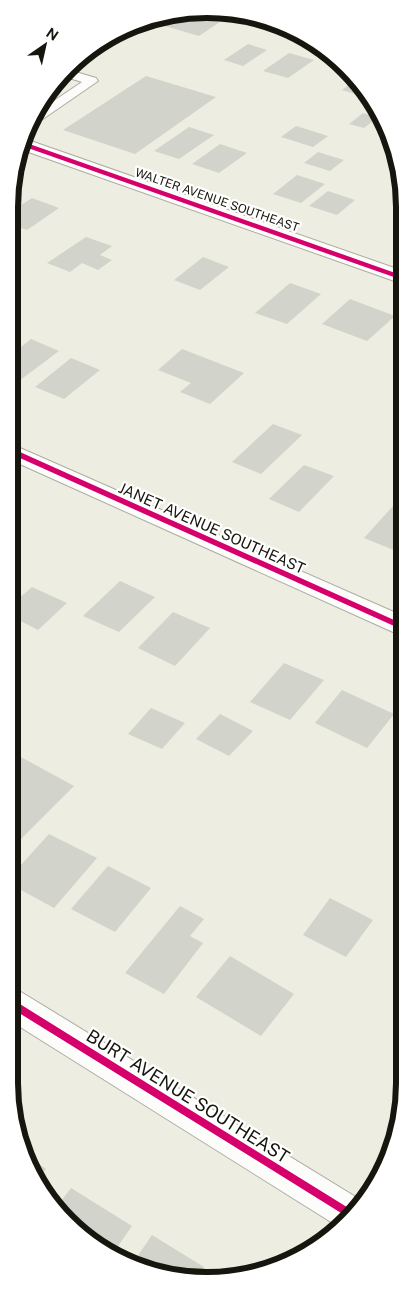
<svg xmlns="http://www.w3.org/2000/svg" width="414" height="1290" font-family="'Public Sans',sans-serif">
<style>
.building{fill:#d2d4cb}
.lines{fill:none;stroke-linecap:round;stroke-linejoin:round}
.lane-casing{stroke:#acaba2;stroke-width:2}
.street-casing{stroke:#acaba2;stroke-width:2}
.lane{fill:#fcfcfa;fill-rule:evenodd}
.street{fill:#fcfcfa;fill-rule:evenodd}
.cycleway-far2-casing{stroke:#fff;stroke-width:6}
.cycleway-far1-casing{stroke:#fff;stroke-width:9}
.cycleway-casing{stroke:#fff;stroke-width:11}
.cycleway-far2{stroke:#d6006c;stroke-width:4.5}
.cycleway-far1{stroke:#d6006c;stroke-width:5.5}
.cycleway{stroke:#d6006c;stroke-width:8}
.labels{text-anchor:middle;dominant-baseline:central;stroke-width:4.5;stroke-linejoin:round;paint-order:stroke}
.far-street-label{font-size:12px;fill:#16160e;stroke:#fff}
.street-label{font-size:15px;fill:#16160e;stroke:#fff}
.near-street-label{font-size:18px;fill:#16160e;stroke:#fff}
.rim{fill:none;stroke:#16160e;stroke-width:6}
</style>
<rect width="100%" height="100%" fill="#edede1"/>
<!-- building -->
<path class="building" d="M167,13L187,19L198,13H206L226,18L199,36L148,21Z
M248,44L267,50L243,66L224,60Z
M289,53L314,60L288,78L263,71Z
M146,76L216,97L135,154L63,130Z
M356,79L368,95L365,97L342,90Z
M363,113L378,117L364,128L349,124Z
M296,126L328,136L313,147L281,137Z
M189,127L214,135L179,159L154,151Z
M220,144L247,153L219,173L192,164Z
M318,152L344,160L330,171L304,163Z
M297,175L325,184L301,203L273,194Z
M328,191L355,200L337,215L309,206Z
M32,198L59,208L27,230L12,225V211Z
M86,237L112,246L100,255L112,260L98,270L82,263L70,272L47,263Z
M203,257L229,267L200,290L174,280Z
M290,283L321,294L287,324L255,313Z
M350,299L395,316L367,341L322,324Z
M31,339L59,351L19,381L12,378V354Z
M182,349L244,373L210,404L180,392L191,383L158,370Z
M71,358L100,370L64,399L35,387Z
M273,424L302,435L261,474L232,462Z
M304,465L334,476L299,512L269,499Z
M393,506L403,510L401,553L364,538Z
M120,581L155,597L119,632L83,616Z
M32,587L67,603L38,630L11,616V605Z
M173,612L210,628L175,666L138,648Z
M284,663L324,680L290,720L250,702Z
M342,690L394,714L367,748L315,723Z
M151,708L185,723L162,749L128,734Z
M220,714L253,731L229,756L196,739Z
M10,751L74,786L10,850Z
M49,834L97,858L54,908L10,884V877Z
M108,866L151,888L115,932L71,909Z
M330,898L373,920L346,957L303,935Z
M180,906L204,919L190,936L203,943L164,994L125,973Z
M230,956L294,994L261,1036L196,997Z
M23,1153L46,1169L37,1180L24,1159Z
M71,1188L132,1226L112,1255L58,1214L55,1209Z
M152,1235L204,1267L196,1279L181,1280L132,1264Z"/>
<g class="lines">
<defs>
<path id="lane" d="M69,70L96,78L98,81L37,123H31L36,113L82,82L63,76Z"/>
<path id="street" d="M25,139L403,271V284L20,149Z
M11,444L403,616L402,636L11,460Z
M9,988L21,992L364,1202L339,1227L9,1020Z"/>
</defs>
<!-- lane casing -->
<use href="#lane" class="lane-casing"/>
<!-- street casing -->
<use href="#street" class="street-casing"/>
<!-- lane -->
<use href="#lane" class="lane"/>
<!-- street -->
<use href="#street" class="street"/>
<defs>
<path id="cycleway-far2" d="M23,144L403,278"/>
<path id="cycleway-far1" d="M11,451L403,627"/>
<path id="cycleway" d="M9,1002L352,1215"/>
</defs>
<!-- cycleway-far2 casing -->
<use href="#cycleway-far2" class="cycleway-far2-casing"/>
<!-- cycleway-far1 casing -->
<use href="#cycleway-far1" class="cycleway-far1-casing"/>
<!-- cycleway casing -->
<use href="#cycleway" class="cycleway-casing"/>
<!-- cycleway-far2 -->
<use href="#cycleway-far2" class="cycleway-far2"/>
<!-- cycleway-far1 -->
<use href="#cycleway-far1" class="cycleway-far1"/>
<!-- cycleway -->
<use href="#cycleway" class="cycleway"/>
</g>
<g class="labels">
<!-- far-street labels -->
<g class="far-street-label">
<text transform="translate(217 200) rotate(19)">WALTER AVENUE SOUTHEAST</text>
</g>
<!-- street labels -->
<g class="street-label">
<text transform="translate(212 528) rotate(24)">JANET AVENUE SOUTHEAST</text>
</g>
<!-- near-street labels -->
<g class="near-street-label">
<text transform="translate(188 1096) rotate(32)">BURT AVENUE SOUTHEAST</text>
</g>
</g>
<!-- crop -->
<path d="M0 0H414V1290H0ZM207 18H207A189 189 0 0 1 396 207V1083A189 189 0 0 1 207 1272H207A189 189 0 0 1 18 1083V207A189 189 0 0 1 207 18Z" fill="#fff" fill-rule="evenodd"/>
<path class="rim" d="M207 18H207A189 189 0 0 1 396 207V1083A189 189 0 0 1 207 1272H207A189 189 0 0 1 18 1083V207A189 189 0 0 1 207 18Z"/>
<!-- north arrow -->
<g transform="translate(45 45) rotate(34)" stroke="#ffffff" stroke-width="4" paint-order="stroke">
<path d="M0-4L9 19L0 12L-9 19Z" fill="#16160e"/>
<text y="-8" font-size="14" font-weight="bold" text-anchor="middle" fill="#16160e">N</text>
</g>
</svg>
